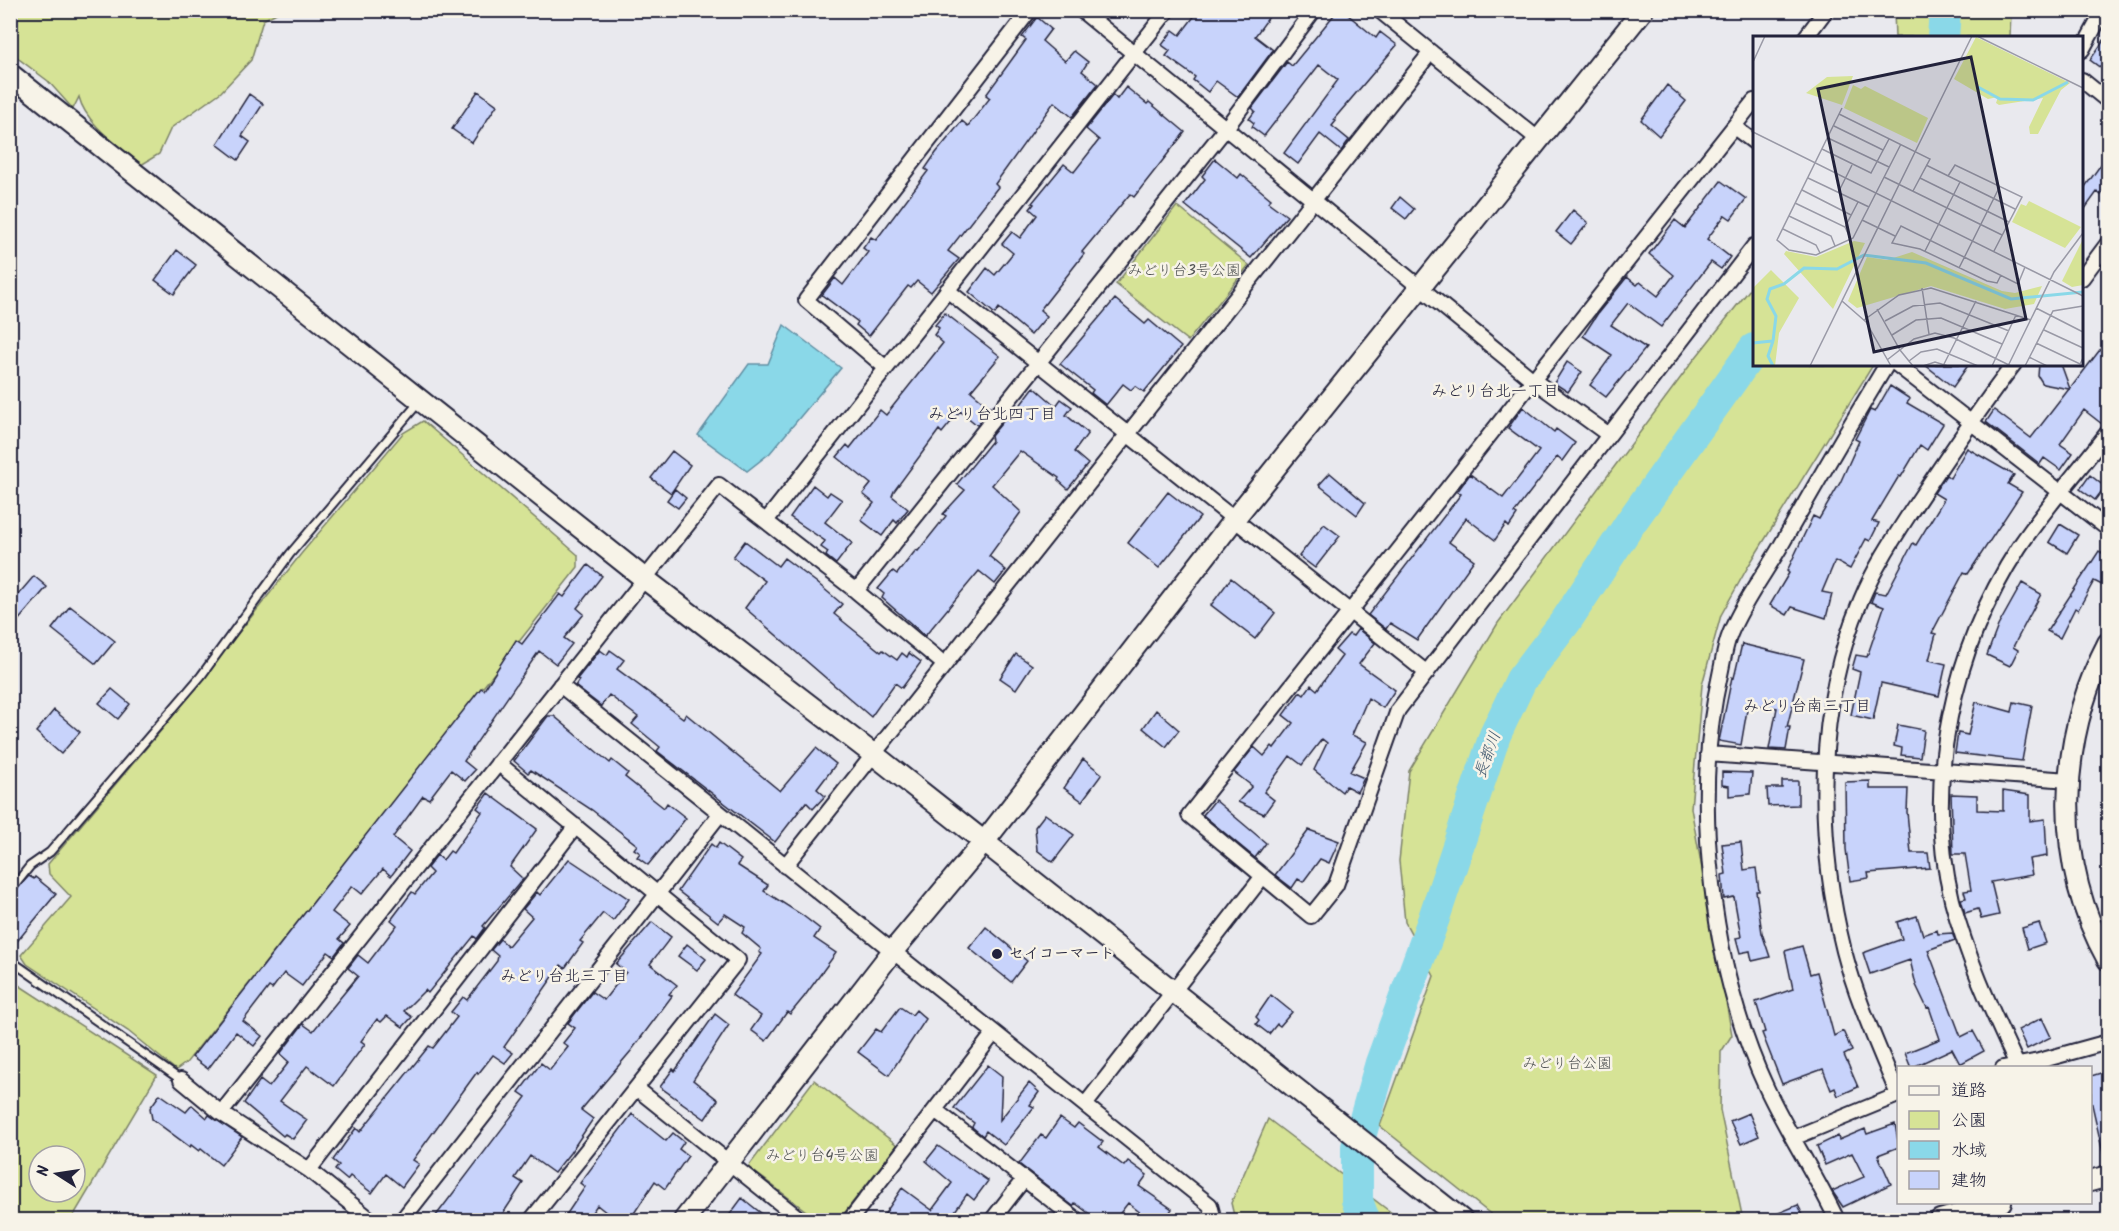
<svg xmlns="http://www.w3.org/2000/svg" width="2119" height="1231" font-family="Kalam,'Klee One',sans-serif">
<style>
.green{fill:#d6e396;stroke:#7c8268;stroke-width:1.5;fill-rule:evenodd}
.water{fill:#8ad8e8;stroke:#608fa3;stroke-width:1.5}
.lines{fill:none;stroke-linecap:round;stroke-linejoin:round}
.river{stroke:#8ad8e8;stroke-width:32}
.building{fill:#c8d3fb;stroke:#22223b;stroke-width:1.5}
.lane-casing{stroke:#22223b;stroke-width:11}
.street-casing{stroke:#22223b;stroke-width:18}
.secondary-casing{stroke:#22223b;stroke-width:24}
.lane{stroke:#f7f3e8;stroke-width:7}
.street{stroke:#f7f3e8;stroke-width:14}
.secondary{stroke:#f7f3e8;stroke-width:20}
.poi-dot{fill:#22223b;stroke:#f7f3e8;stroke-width:2}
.labels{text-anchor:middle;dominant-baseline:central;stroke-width:5;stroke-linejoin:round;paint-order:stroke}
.park-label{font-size:15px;fill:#4f5252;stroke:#f7f3e8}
.poi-label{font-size:15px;font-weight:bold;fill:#22223b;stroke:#f7f3e8;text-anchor:start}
.neighbourhood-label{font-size:16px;fill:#22223b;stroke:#f7f3e8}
.water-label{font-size:16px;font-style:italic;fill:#41596f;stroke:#f7f3e8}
.inset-river{fill:none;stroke:#8ad8e8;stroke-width:3}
.inset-road{fill:none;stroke:#9999a6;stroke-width:1.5}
.view{fill:#22223b;fill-opacity:0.15;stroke:#22223b;stroke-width:3}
.inset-edge{fill:none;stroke:#22223b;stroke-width:3}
</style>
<rect width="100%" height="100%" fill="#e9e9ee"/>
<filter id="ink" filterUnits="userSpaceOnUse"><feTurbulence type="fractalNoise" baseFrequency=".0167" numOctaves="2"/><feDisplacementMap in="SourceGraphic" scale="12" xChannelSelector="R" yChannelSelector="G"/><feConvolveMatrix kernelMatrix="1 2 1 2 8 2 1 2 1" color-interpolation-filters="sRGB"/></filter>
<g filter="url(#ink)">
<!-- green -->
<path class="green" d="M10,11L11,10L280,11L263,20L251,60L221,92L171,128L159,154L141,165C121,147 86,125 79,97L73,109L48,81L11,53Z
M1894,11H2011L2010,37H1895Z
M1177,206L1249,265L1188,341L1116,284Z
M1754,284V364L1873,365L1749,565L1721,615L1702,685L1691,808L1732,1035L1721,1052L1720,1110L1743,1220H1498L1380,1126L1434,976L1405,922L1399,861L1409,771L1498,623L1693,361Z
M423,421L578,555V567L187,1062L176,1070L128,1031L27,964L21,955L71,897L49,874L48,864L164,727L301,554L403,433Z
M11,980L157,1075L71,1220H11ZM39,1156H75V1192H39Z
M814,1080L897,1145L839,1220H818L748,1167Z
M1268,1119L1401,1220H1235L1231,1203Z"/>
<!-- water -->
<path class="water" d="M784,325L841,368L770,453L747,471L698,435L749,364H768Z"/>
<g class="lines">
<!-- river -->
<path class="river" d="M1943,38L1945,10
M1364,1220L1357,1200V1147L1381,1063L1434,918L1495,735L1521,680L1566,621L1631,522L1754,349"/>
</g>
<!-- building -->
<path class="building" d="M1199,10H1274L1255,36L1273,50L1238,97L1216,81L1208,92L1193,80L1195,77L1166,56L1170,51L1162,45L1173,30L1180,35Z
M1338,10H1342L1376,38L1380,32L1397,45L1334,119L1336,121L1332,126L1349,140L1341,151L1320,134L1298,164L1284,153L1338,80L1319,65L1264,136L1252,127L1254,123L1249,119L1255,111L1252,108L1287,62L1292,66Z
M1037,17L1051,29L1042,41L1065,61L1074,51L1088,62L1082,71L1098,84L1072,117L1054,102L995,184L998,187L948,251L959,259L931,292L917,281L911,288L908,286L869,336L856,325L858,322L822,295L835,278L843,285L868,252L863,248L871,237L876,240L928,171L925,169L936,153L962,121L968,126L990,98L986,95L1026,40L1022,37Z
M2109,33V74L2090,60Z
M1667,85L1686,101L1659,136L1641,120Z
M1126,87L1147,104L1149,102L1185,132L1134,197L1130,194L1082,252L1084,254L1040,310L1047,316L1031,335L999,308L995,314L969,292L987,268L995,275L1013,253L1002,244L1012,232L1020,238L1037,215L1030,209L1034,204L1032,203L1064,164L1074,172L1099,140L1086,129L1113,95L1117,99Z
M478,91L497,105L472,143L452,129Z
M249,94L263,104L242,136L250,142L238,160L217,144Z
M2109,153V183L2101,195L2097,192L2082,213V191Z
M1215,159L1238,178L1241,174L1271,199L1268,202L1287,216L1251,258L1185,205L1205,179L1202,176Z
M1721,181L1746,199L1731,219L1725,215L1707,239L1730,257L1721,269L1711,262L1661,327L1628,303L1611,325L1646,348L1606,397L1590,385L1612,355L1583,336L1598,313L1627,277L1637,285L1640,282L1658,296L1674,275L1649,254L1675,220L1685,228Z
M1400,197L1414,209L1406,219L1392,208Z
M1573,210L1588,223L1571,244L1556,232Z
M177,250L196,265L174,294L155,280Z
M1115,299L1145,324L1149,320L1181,347L1144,392L1135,386L1131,390L1123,384L1106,405L1091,393L1093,390L1060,364Z
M945,313L1000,356L971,391L991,408L977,425L960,411L942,433L939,430L894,491L892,496L908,509L897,523L894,520L882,536L861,520L874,503L863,494L871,484L837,457L847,445L850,448L880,410L886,415L943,343L934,335L939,328L935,325Z
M2109,338V415L2102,424L2084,410L2060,444L2073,453L2061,470L2044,458L2040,464L1986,422L1994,410L2031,438L2069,389L2043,384L2038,376L2039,364H2061L2070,389Z
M1567,362L1582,372L1568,392L1554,383Z
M1924,364H1969L1953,387Z
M1890,386L1910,399L1907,403L1943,424L1927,450L1920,445L1901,477L1899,476L1872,521L1879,523L1870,541L1866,539L1850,569L1835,561L1822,592L1832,594L1826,618L1792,607L1787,615L1770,605L1789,573L1787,571L1813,516L1819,519L1840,483L1859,441L1855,439L1869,412L1870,410L1875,412Z
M1034,387L1056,406L1061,399L1072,407L1066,415L1088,433L1074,452L1088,464L1068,489L1058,480L1059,478L1020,451L992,485L1021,512L989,556L1006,570L995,584L979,571L925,636L882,598L884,594L878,589L893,571L897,574L916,550L918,551L946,516L943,514L965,490L957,484L992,441L991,436L1005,419L1013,410L1015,412Z
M1523,407L1554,432L1556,429L1575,443L1562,461L1557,457L1514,513L1517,515L1509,527L1506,524L1495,540L1466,518L1449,542L1474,560L1417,640L1390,623L1386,629L1368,615L1461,494L1457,492L1470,474L1503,498L1539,451L1508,428Z
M1967,448L2014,475L2008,484L2022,492L1968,574L1964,572L1932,633L1936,634L1929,660L1946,664L1939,696L1881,683L1873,720L1851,715L1860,672L1852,669L1856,655L1867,657L1884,607L1871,602L1875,592L1886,594L1913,543L1916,545L1944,499L1934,493L1946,475L1950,478Z
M672,451L690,465L671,493L651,478Z
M1330,473L1365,503L1357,515L1319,485Z
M2090,475L2105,487L2095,500L2080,489Z
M813,485L827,496L830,492L842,500L825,522L852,543L836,564L826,556L828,552L821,547L825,541L790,517Z
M675,489L686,498L678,508L667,500Z
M1168,492L1200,517L1159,568L1128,543Z
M1324,524L1340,536L1315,568L1299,556Z
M2060,524L2078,535L2067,553L2049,542Z
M745,541L778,566L784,558L816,582L842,604L834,614L881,652L883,650L897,660L902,653L907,657L909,653L921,662L902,688L895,683L871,717L745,608L765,581L733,557Z
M2099,551L2109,558V574L2102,585L2094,581L2078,610L2075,608L2060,638L2047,631Z
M588,565L602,576L577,608L584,614L564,638L572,644L556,664L539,651L464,761L475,770L465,781L451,770L429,799L423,796L393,837L410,851L391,876L383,869L362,894L352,886L332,912L350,926L339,939L344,943L334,956L328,952L302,986L284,973L272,989L269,987L243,1021L262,1036L254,1046L236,1032L208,1069L192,1057L481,688L484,690L516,640L522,644L560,594L564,597Z
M34,576L47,587L10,630V604Z
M1231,578L1275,613L1255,639L1211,605Z
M2022,583L2041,594L2013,647L2018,650L2010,666L1987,655L1998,626Z
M70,606L115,641L96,664L52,629Z
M1358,629L1375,643L1359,664L1395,690L1383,708L1368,698L1352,735L1367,742L1350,772L1364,778L1357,792L1346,786L1342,792L1314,770L1327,743L1322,739L1302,765L1290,756L1264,792L1274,800L1264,814L1238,802L1252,786L1234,772L1254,747L1264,756L1272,746L1274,748L1293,723L1283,715L1300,692L1304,695L1311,685L1317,690L1342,656L1335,650L1349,634L1353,636Z
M1742,644L1804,659L1787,727H1790L1786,750L1769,749L1777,708L1748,704L1741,745L1719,741L1732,677L1734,678Z
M600,650L607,655L610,650L624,660L617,669L683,718L686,714L780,791L816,748L836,764L817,789L825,796L813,809L806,802L775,842L657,751L660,747L632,724L638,717L609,695L601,706L575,686L579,680L577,679Z
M1016,654L1032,665L1016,689L1000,678Z
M112,689L130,704L118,719L99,703Z
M1976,702L2012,712L2014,702L2032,706L2022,761L1955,753L1958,733L1968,735Z
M54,710L80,732L61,754L36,732Z
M1156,710L1179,730L1166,747L1143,728Z
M548,716H554L610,763L612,760L628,773L625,777L664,808L667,803L686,818L648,865L637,857L640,853L634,849L637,845L592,810L531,770L528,773L514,761Z
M1898,725L1924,730L1920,757L1901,755L1902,748L1894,746Z
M1083,759L1102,774L1082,801L1064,788Z
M1722,772L1752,773L1750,794L1729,796V786L1722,785Z
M1782,781H1798V805L1768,806L1767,788H1782Z
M1870,781V789H1908L1907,812L1911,853H1928L1930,868L1868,873L1869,878L1850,881L1846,849L1845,782Z
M2003,791L2030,795V821L2045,819L2047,856L2029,859L2032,875L1991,882L1999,915L1981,919L1978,909L1965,913L1961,899L1966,898L1964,891L1971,890L1965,854H1953L1951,794L1977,795V810L2003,811Z
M488,793L537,829L510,867L523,879L483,926L485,928L477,939L474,936L428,993L425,990L404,1011L412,1017L403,1027L387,1016L381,1022L377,1019L361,1041L365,1044L334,1086L307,1066L280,1101L307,1120L293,1139L285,1134L283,1136L244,1103L260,1080L269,1087L289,1062L280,1054L303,1024L313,1031L358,976L348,968L358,955L368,963L397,925L391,920L412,892L415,894L432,873L427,868L437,855L443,860L450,851L453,853L482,812L477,808Z
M1215,800L1266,843L1255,858L1203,815Z
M1045,814L1074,835L1053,862L1037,850L1035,827Z
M1309,830L1339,841L1329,863L1320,859L1303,882L1298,879L1292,888L1275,875Z
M1741,842L1744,870L1756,868L1759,891H1756L1762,933L1770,957L1752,961L1750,951L1740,953L1736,938L1741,937L1734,897L1724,899L1722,875L1726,874L1722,844Z
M719,843L741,860L737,865L768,885L764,891L802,915L820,929L814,938L836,953L804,997L790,1014L787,1012L766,1041L751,1030L761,1016L732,995L762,954L759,952L761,949L742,933L745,927L725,914L718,922L678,891L711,844L716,848Z
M569,859L629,899L613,921L603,913L580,941L583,943L565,968L561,965L504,1047L513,1053L505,1063L493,1055L478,1074L477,1072L413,1160L419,1164L402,1187L386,1174L372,1193L350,1176L347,1180L335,1170L339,1165L333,1160L356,1128L360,1132L429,1046L433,1048L457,1017L451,1012L463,997L467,1000L497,961L498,956L491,950L500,939L508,946L532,917L523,909L537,892L540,895Z
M29,876L34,879L35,877L56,894L10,950V896Z
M1917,916L1923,935L1937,930L1938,934L1952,933L1955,940L1928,950L1961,1037L1973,1031L1984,1051L1960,1064L1952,1049L1911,1068L1905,1053L1940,1039L1929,1007L1927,1008L1916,985L1910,960L1870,974L1863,953L1902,939L1897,922Z
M652,922L671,937L650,964L677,985L669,994L672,996L631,1051L581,1110L593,1119L570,1153L554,1173L530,1156L515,1178L523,1183L498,1221H432L526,1097L519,1092L541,1063L550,1070L568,1047L563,1043L575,1028L568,1023L577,1011L592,992L604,1000L626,972L616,964Z
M2039,923L2046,943L2028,949L2022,928Z
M986,927L1027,961L1011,982L969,948Z
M687,944L706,959L697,970L678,956Z
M1802,946L1810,974L1817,972L1834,1036L1843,1031L1852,1051L1844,1055L1858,1087L1838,1096L1835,1088L1831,1090L1823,1069L1782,1084L1762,1033L1765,1032L1756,1002L1793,989L1785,951Z
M1271,995L1292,1012L1280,1026L1277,1024L1269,1034L1256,1024L1259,1020L1256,1017Z
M900,1007L912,1015L916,1010L926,1019L889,1075L858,1052L876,1029L881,1032Z
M715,1014L729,1025L693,1080L718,1100L705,1119L660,1087L673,1069L675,1071Z
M2042,1018L2051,1037L2027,1049L2018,1030Z
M988,1065L1002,1076L1000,1120L1029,1083L1039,1092L1030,1105L1034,1107L1004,1145L986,1131L983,1136L972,1127L974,1123L954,1108Z
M2104,1072H2109V1152L2103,1153L2091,1100V1076Z
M160,1094L186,1112L192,1105L207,1118L209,1115L242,1137L221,1165L201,1149L199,1151L191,1145L190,1147L152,1119L150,1108Z
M1749,1113L1759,1136L1741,1144L1730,1121Z
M632,1114L666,1141L673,1133L684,1142L679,1149L688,1156L665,1189L655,1181L629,1221H617L597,1205L586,1221H562L585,1187L580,1183Z
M1060,1118L1074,1128L1078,1123L1103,1142L1099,1147L1124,1166L1128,1161L1147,1175L1139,1186L1172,1209L1164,1221H1151L1128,1203L1114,1221H1099L1075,1203L1073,1206L1019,1164L1041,1135L1046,1138Z
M1895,1124L1899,1147L1878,1155L1891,1184L1843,1207L1832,1191L1864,1177L1852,1153L1825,1165L1817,1146L1838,1136L1839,1140L1865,1129L1867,1134Z
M938,1146L988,1181L974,1200L967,1194L948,1221H880L902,1188L932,1210L952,1183L926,1161Z
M742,1198L771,1221H725Z
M1798,1205L1806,1221H1762V1220Z"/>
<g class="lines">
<defs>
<path id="lane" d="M10,891L30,866L50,852L201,676L290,554L420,401
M10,960L181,1080"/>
<path id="street" d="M1081,10L1533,380L1609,435
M1379,10L1539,140
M1805,38L1826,10
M2082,50L2104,10
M2082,80L2108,101
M1754,101L1189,815L1311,916L1336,885L1398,710L1754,246
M1734,127L1754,142
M2082,278L2108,243
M947,290L1427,673
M1896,364L2108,529
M886,368L806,300L1030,10
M766,521L1168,10
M856,591L1226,128L1314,10
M560,685L1210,1205L1214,1220
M1708,754L2069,780
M498,763L738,960L531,1220
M785,866L1431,52
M2017,1065C1992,1011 1967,958 1952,900C1923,781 1953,649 2019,547C2046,507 2079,470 2108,432
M2003,1068L2039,1061L2108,1042
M181,1080L221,1113L309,1170L371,1220
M636,1088L801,1220
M1898,1095C1879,1048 1857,1001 1844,951C1816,840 1815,707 1861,600C1874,569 1892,541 1910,513C1944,462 1976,413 2014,364
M1085,1105L1263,876
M935,1110L1077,1220
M221,1113L719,485L856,591L944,664
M1793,1138L1898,1095
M309,1170L576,826
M402,1220L720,814
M850,1220L994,1033
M992,1220L1024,1179
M1837,1220C1816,1175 1788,1134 1767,1089C1712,972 1691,801 1720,675C1723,661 1725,646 1730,634C1742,604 1763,576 1779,549C1814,487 1850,425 1887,364"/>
<path id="secondary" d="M10,74L645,579L882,761L1462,1220
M2108,643C2057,741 2053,862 2108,960
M2090,1181L2108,1176
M684,1220L892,952L984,842L1235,518L1643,10
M1940,1220L2001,1202"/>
</defs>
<!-- lane casing -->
<use href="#lane" class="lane-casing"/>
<!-- street casing -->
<use href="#street" class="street-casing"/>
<!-- secondary casing -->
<use href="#secondary" class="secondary-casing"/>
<!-- lane -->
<use href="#lane" class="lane"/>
<!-- street -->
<use href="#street" class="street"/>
<!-- secondary -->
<use href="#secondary" class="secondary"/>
</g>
</g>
<!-- markers -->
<circle class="poi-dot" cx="997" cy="954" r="6"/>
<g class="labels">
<!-- park labels -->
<g class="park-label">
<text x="1184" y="271">みどり台3号公園</text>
<text x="1567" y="1064">みどり台公園</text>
<text x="822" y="1156">みどり台4号公園</text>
</g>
<!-- poi labels -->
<g class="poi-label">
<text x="1009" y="954">セイコーマート</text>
</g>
<!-- neighbourhood labels -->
<g class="neighbourhood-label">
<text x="1495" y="391">みどり台北一丁目</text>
<text x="992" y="414">みどり台北四丁目</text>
<text x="1807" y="706">みどり台南三丁目</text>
<text x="564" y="976">みどり台北三丁目</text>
</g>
<!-- water labels -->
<g class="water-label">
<text transform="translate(1488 755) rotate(-70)">長都川</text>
</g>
</g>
<!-- overview -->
<g transform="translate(1753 36)">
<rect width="330" height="330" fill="#e9e9ee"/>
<path d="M223,1L317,47L308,54L285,98H277L276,91L290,62L246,69L243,67L245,61L235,63L201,43ZM100,40L89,69L53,57L74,41ZM100,49L108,53L112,50L175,82L164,107L91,72ZM276,165L328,191L312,212L259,186L268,168L273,170ZM330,203V249L319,251L309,245ZM101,205L112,207L80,273L31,218L33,215L63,221ZM159,216L249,255L262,257L289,250L281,268L252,273L178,250L104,272L95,265L114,221L134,224ZM18,234L46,262L26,297L22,330H0V252Z" fill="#d6e396"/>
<path class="inset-river" d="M225,51L247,63L280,64L315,46M20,305L15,320L20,330M20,305L23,280L14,263L17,253L31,248L51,232L84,233L111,219L173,227L258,263L330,256M0,307L19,305"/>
<path class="inset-road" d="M224,0L330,52M0,26L12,0M89,72L24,204L36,214L63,219L100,202L148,108M86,78L177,123L160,155M81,90L130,114M0,96L330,260M75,102L136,131M69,113L118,137L136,103M173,129L262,173M195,140L202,129L269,161L241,215M131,141L249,199M55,142L116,171M167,142L256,186M49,154L98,179M85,157L99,129M42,167L92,191L98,204M36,180L78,200L82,210M109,184L142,200M92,191L105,166M30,193L63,209L67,217M172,215L207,146M206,232L247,150M248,239L244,247L234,245L167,213L139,207L148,190L211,221L265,248L272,231M169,252L176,298M89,265L113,286L138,330M283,272L330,296M124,273L147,314L160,330M111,284L146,259L178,252L278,284M132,285L160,270L187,267L256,295M291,294L330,312M139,299L163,284L188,282L249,308M283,307L327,328L330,322M276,321L294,330M134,324L161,303L182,297L201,302L258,330M156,325L168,316L184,313L225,330M191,328L223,265M57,330L219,0M170,330L182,326L195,330M239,330L263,279M255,330L301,236L330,197M272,330L300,275L330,270"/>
<path class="view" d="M218,21L273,283L121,316L65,53Z"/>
<rect width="330" height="330" class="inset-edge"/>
</g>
<!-- margin -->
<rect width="2119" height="1231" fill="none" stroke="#f7f3e8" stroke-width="36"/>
<rect x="18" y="18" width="2083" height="1195" fill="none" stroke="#22223b" stroke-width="2" filter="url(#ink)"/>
<!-- legend -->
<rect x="1897" y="1066" width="195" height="138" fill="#f7f3e8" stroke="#a29fa3" stroke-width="1.5"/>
<rect x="1909" y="1086" width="30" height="9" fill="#f7f3e8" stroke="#a29fa3" stroke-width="1.5"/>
<text x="1951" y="1096" font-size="18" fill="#22223b">道路</text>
<rect x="1909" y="1111" width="30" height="18" fill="#d6e396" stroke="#a29fa3" stroke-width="1.5"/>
<text x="1951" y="1126" font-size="18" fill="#22223b">公園</text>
<rect x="1909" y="1141" width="30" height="18" fill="#8ad8e8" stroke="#a29fa3" stroke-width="1.5"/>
<text x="1951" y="1156" font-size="18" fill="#22223b">水域</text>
<rect x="1909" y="1171" width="30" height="18" fill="#c8d3fb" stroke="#a29fa3" stroke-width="1.5"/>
<text x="1951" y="1186" font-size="18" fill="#22223b">建物</text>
<!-- north arrow -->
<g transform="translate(57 1174) rotate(282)"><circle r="28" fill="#f7f3e8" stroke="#a29fa3" stroke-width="1.5"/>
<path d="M0-4.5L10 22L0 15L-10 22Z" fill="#22223b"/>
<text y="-9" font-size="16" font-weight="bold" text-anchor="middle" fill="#22223b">N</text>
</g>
</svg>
